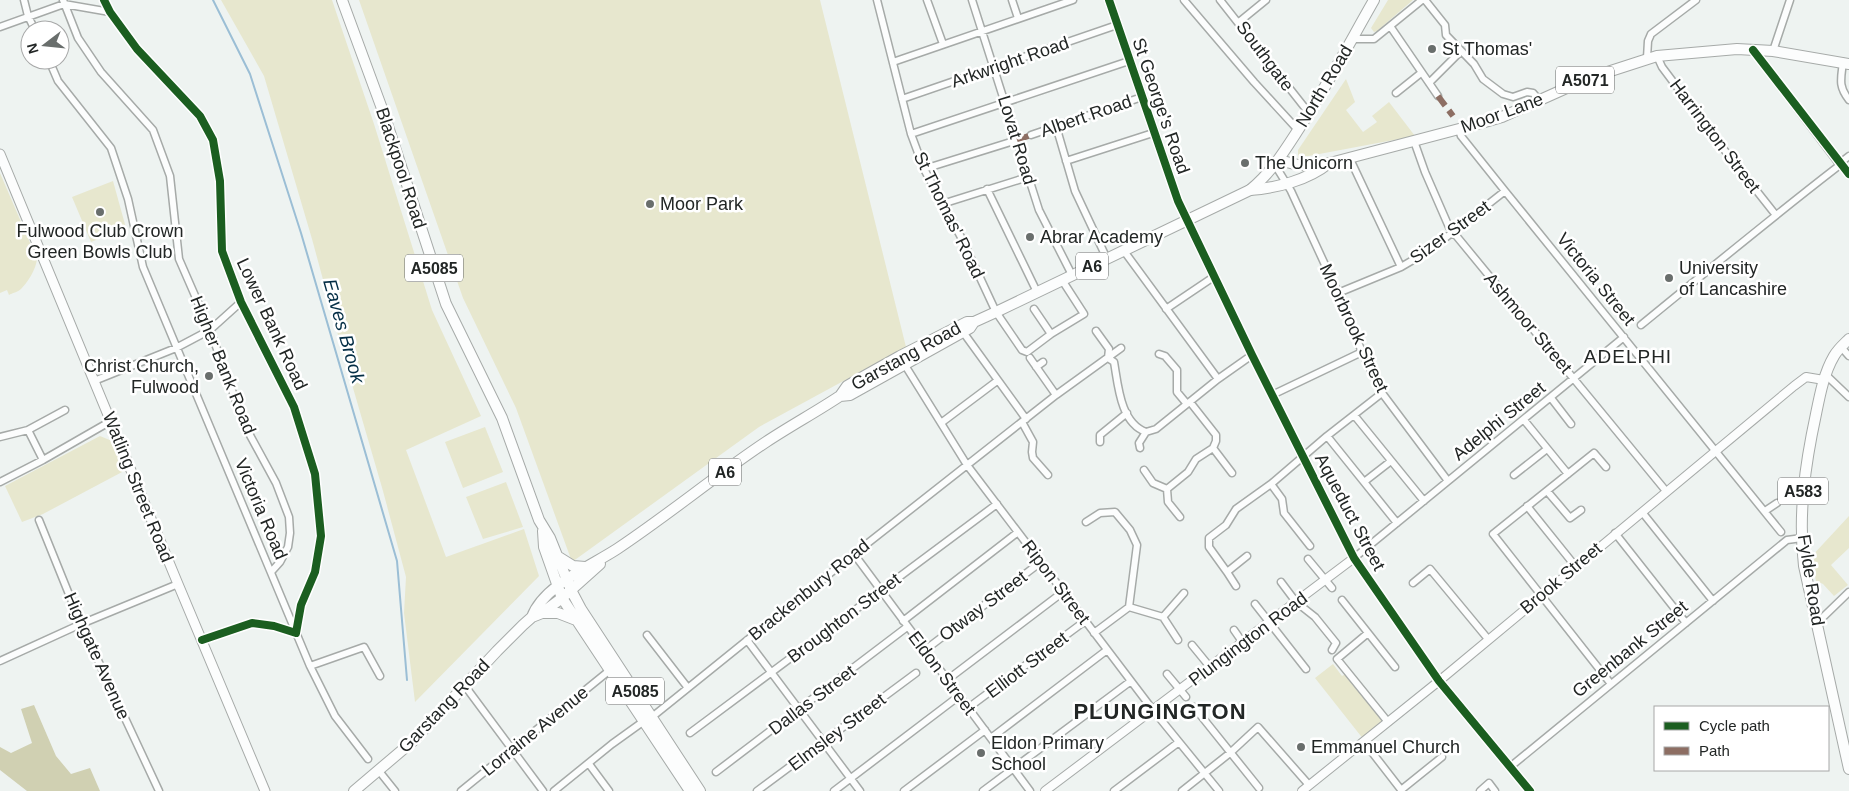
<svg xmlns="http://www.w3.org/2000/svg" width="1849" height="791" font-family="Arial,sans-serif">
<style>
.green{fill:#e7e7ce}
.forest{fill:#d0d0b2}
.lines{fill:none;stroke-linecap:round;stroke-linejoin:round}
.stream{stroke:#9bbed5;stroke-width:2}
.minor-casing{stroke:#a6aaa8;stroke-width:9}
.tertiary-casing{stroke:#a6aaa8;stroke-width:10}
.secondary-casing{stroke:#a6aaa8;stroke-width:11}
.primary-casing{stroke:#a6aaa8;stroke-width:12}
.trunk-casing{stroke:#a6aaa8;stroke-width:12}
.minor{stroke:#fcfdfd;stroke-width:6}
.tertiary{stroke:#fcfdfd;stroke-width:8}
.secondary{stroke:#fcfdfd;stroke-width:9}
.primary{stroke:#fcfdfd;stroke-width:10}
.trunk{stroke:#fcfdfd;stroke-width:10}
.quiet{stroke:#8d6e63;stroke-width:6;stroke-dasharray:12 6;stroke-linecap:butt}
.cycleway-casing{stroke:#fff;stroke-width:11}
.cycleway{stroke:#1b5e20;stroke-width:8}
.poi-dot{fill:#696e6c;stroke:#fff;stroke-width:2}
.labels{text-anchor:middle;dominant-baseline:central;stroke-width:5;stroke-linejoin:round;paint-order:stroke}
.shield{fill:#fff;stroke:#646766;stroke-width:1}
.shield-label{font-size:16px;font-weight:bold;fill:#222625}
.poi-label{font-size:18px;fill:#222625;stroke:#fff;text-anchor:start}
.street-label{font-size:18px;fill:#222625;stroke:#fff}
.water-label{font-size:19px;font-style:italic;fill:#042e45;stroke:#fff}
.neighbourhood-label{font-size:19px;letter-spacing:1px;fill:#222625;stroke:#fff}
.district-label{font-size:22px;font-weight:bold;letter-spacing:1px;fill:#222625;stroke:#fff}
</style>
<rect width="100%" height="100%" fill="#eef3f1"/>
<!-- green -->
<path class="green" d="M221,0H332L374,124L432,310L481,416L406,450L446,557L524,529L539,576L415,702L404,613L406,577L383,491L344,357L312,239L264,76Z
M359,0H820L906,347L759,427L572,562L516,408L463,298Z
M1388,0H1413L1377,31L1374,32L1371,28Z
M1346,79L1355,102L1346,110L1363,132L1377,122L1372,116L1389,102L1415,136L1298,158V150Z
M0,173L37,259C36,269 28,282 21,289C18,292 12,293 9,295L7,290L0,293Z
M113,181L126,228L91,242L72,197Z
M485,427L503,472L463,488L445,442Z
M100,436L112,441L124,471L43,514L22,522L5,486Z
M506,482L523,527L483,539L466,497Z
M1849,516V548L1831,565L1848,585L1834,596L1823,584L1816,581L1811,557Z
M1333,664L1342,676L1347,673L1386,722L1364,740L1315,678Z"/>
<!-- forest -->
<path class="forest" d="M34,705L56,756L71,774L90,768L100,791H27L0,770V747L11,753L32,743L21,709Z"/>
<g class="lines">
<!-- stream -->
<path class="stream" d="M213,0L250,74L301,233L397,561L407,680"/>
<defs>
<path id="minor" d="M24,0L28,16L35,30
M63,0L78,38L101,72L153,130L170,176L179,259L210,330L245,426L276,483L289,517L290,533L288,547L280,562L271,572
M104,0L110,12L137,49L200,116L213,140L220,181L222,251L241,302L294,407L315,474L321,536L315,572L301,605L296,633L274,626L252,623L202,640
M877,0L911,134L924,169L962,239L996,312L1022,350L1027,352L1051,334L1084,314L1062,280
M927,0L943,44
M972,0L1039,210L1072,275
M1012,0L1018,18
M1184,0L1254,82L1298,130
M1220,0L1309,113
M1425,0L1445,25L1446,35L1474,64L1483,79L1503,94L1513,97L1527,92L1533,93L1539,100
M1239,22L1266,0
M1390,26L1438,96
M0,27L64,4L110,12
M1353,39H1374L1422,0
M1753,50L1837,161L1840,163L1849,156
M1773,51L1790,0
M1657,56L1662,67L1722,147L1775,214
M1647,58L1648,41L1651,34L1696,0
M49,60L58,81L111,148L128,199L143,267L310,666L335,716L368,759
M893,62L1073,0
M1843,62C1841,79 1838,86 1849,100
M1429,83L1461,51
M1396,93L1421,73
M902,99L1117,25
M1056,126L1075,191L1107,259
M1459,130L1461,136L1505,191L1781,532
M911,134L1129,61
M1031,135L1142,97
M1414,141L1425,172L1449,227L1666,491
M1349,157L1401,267
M1066,161L1153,133
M1275,165L1291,191L1338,293L1362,352L1382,393L1448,481
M924,169L1017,140
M987,189L1037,292
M942,204L1028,177
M1124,251L1218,379
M1338,293L1401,267L1430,250L1505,191
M1034,309L1051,334
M1166,309L1215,276
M1641,325C1706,272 1770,219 1836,168
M1096,331L1109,349L1108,358L1114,362C1118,384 1120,423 1146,432
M963,332L1026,419
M1841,347L1849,356
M1159,354L1165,356L1177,370V392L1187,404
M1030,358L1056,395
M903,362L967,465L1153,710L1219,791
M1036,367L1043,362
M1826,375L1849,397
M94,381L176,348L210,330L241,302
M1272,395L1362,352
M1551,398L1571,424
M1354,415L1424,501
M1524,420L1568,474
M1022,422L1033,442L1032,452L1033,458L1048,475
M941,423L997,381
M1327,436L1397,523
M0,437L28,430
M1100,442V435L1127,413
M1140,448L1139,443L1146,432L1156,429L1218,379L1252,355
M1213,448L1232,473
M43,460L28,430L65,410
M1606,467L1594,453L1493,534L1611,684
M1144,470L1153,483L1167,489L1168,502L1180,517
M1514,475L1547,449
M0,482L43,460L111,421
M1364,482L1391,461
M1271,484L1282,499L1284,513L1310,546
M1167,489L1188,472L1196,459L1213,448L1216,441V435L1190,402
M1547,491L1570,518L1581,510
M1527,506L1576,567
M1765,511L1777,503
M1642,512L1713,601
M39,520L81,624L159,791
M1086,522L1100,513L1115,512L1130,530L1137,545L1129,607L1094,633
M1615,533L1686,623
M854,554L1030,791
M1247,556L1227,572L1209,547V538L1226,525L1236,509L1271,484L1327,436L1382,393
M1354,558L1624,337
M1308,559L1332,588
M1227,572L1236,586
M1281,582L1296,602L1315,617L1336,643L1332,650
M1413,583L1430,569L1488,639
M1342,600L1395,667
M1255,604L1306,669
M1129,607L1163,617L1178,640
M1163,617L1184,593
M903,621L1018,532
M1817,623L1849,592
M1234,630L1243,643
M1368,633L1337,659L1388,722
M647,635L688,688
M747,640L860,791
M1192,645L1210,667
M925,650L1041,562
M0,661L81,624L178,584
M310,666L364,647L380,676
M1167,674L1186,697
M947,680L1063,592
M465,686L543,791
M1194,707L1259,788
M968,708L1085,621
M652,717L854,554L1056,395L1121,348
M690,733L997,504
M991,738L1107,650
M1364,742L1402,791
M589,764L609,791
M1510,767L1787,540L1802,538
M379,771L395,791
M716,772L907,627
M1401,790L1442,757
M461,791L610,670
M554,791L612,744L644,721
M757,791L916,673
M834,791L959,696
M904,791L985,730
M983,791L1131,681
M1114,791L1179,742
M1182,791L1230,753L1258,727L1309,785
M1480,791L1489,783L1495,791"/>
<path id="tertiary" d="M1109,0L1178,201L1252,355L1354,558L1439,681L1530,791
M1045,791L1354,558
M1302,791L1439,681L1794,386L1806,377L1824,380"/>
<path id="secondary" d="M0,154L178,584L265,791"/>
<path id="primary" d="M1279,160L1298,165L1330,163L1478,124L1502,117L1589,78L1657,56L1737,49L1773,51L1849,64
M1250,190C1277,188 1308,180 1329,163
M1849,339C1844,344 1838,349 1834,356C1824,373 1820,394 1816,414C1805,465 1798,514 1804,566L1849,769"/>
<path id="trunk" d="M342,0L384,114L446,304L502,418L539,520L550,538L571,590L581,609L700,791
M840,396L850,395L963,332L970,328L974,322
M543,531L544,547L562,598L690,791
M557,556L573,566L585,567
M542,613H558L576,620
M532,617C543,586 591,566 617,549C668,515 715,476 766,442C790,426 816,412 840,396L847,386L859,379L900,356L967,322H974L996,312L1250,190C1272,172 1285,150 1300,127C1327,86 1350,42 1374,0
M354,791L413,741L497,651L523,625L532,617L542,613L562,598L600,564"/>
</defs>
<!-- minor casing -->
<use href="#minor" class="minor-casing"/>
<!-- tertiary casing -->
<use href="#tertiary" class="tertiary-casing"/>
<!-- secondary casing -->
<use href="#secondary" class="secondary-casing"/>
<!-- primary casing -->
<use href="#primary" class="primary-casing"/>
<!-- trunk casing -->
<use href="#trunk" class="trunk-casing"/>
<!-- minor -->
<use href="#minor" class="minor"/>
<!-- tertiary -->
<use href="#tertiary" class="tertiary"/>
<!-- secondary -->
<use href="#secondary" class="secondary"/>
<!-- primary -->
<use href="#primary" class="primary"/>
<!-- trunk -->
<use href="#trunk" class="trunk"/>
<!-- quiet -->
<path class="quiet" d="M1438,96L1453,116
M1017,140L1031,135"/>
<defs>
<path id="cycleway" d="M104,0L110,12L137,49L200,116L213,140L220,181L222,251L241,302L294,407L315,474L321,536L315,572L301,605L296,633L274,626L252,623L202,640
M1109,0L1178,201L1252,355L1354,558L1439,681L1530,791
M1753,50L1849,174"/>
</defs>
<!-- cycleway casing -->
<use href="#cycleway" class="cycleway-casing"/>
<!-- cycleway -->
<use href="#cycleway" class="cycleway"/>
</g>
<!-- markers -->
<g class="poi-dot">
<circle cx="1432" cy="49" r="5"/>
<circle cx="1245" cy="163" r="5"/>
<circle cx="650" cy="204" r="5"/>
<circle cx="100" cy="212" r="5"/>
<circle cx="1030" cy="237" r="5"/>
<circle cx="1669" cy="278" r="5"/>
<circle cx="209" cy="376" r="5"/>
<circle cx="1301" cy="747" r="5"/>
<circle cx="981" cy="753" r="5"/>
</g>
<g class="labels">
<!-- shield labels -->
<g class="shield">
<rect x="1556" y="66.5" width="58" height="27" rx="4"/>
<rect x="1076" y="252.5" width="32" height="27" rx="4"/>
<rect x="405" y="254.5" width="58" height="27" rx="4"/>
<rect x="709" y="458.5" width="32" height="27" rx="4"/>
<rect x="1778" y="477.5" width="50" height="27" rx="4"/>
<rect x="606" y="677.5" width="58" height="27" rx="4"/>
</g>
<g class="shield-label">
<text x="1585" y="80">A5071</text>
<text x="1092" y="266">A6</text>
<text x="434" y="268">A5085</text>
<text x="725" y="472">A6</text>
<text x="1803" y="491">A583</text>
<text x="635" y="691">A5085</text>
</g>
<!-- poi labels -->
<g class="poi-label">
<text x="1442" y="49">St Thomas'</text>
<text x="1255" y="163">The Unicorn</text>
<text x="660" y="204">Moor Park</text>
<text x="100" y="231" text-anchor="middle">Fulwood Club Crown<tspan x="100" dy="21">Green Bowls Club</tspan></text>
<text x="1040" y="237">Abrar Academy</text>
<text x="1679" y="268">University<tspan x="1679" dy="21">of Lancashire</tspan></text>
<text x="199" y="366" text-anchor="end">Christ Church,<tspan x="199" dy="21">Fulwood</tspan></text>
<text x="991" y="743">Eldon Primary<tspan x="991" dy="21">School</tspan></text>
<text x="1311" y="747">Emmanuel Church</text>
</g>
<!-- street labels -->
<g class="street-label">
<text transform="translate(1265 56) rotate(53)">Southgate</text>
<text transform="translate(1010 62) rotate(-19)">Arkwright Road</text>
<text transform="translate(1324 86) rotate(-59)">North Road</text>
<text transform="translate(1161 106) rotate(71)">St George's Road</text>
<text transform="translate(1502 113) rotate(-20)">Moor Lane</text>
<text transform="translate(1086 116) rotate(-19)">Albert Road</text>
<text transform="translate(1715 136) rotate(53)">Harrington Street</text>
<text transform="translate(1017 140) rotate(73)">Lovat Road</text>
<text transform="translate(401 168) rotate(72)">Blackpool Road</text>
<text transform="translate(949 215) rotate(64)">St Thomas' Road</text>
<text transform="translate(1450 232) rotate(-36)">Sizer Street</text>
<text transform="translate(1596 279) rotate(51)">Victoria Street</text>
<text transform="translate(1528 323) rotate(50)">Ashmoor Street</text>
<text transform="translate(272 324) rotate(65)">Lower Bank Road</text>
<text transform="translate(1354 328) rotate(65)">Moorbrook Street</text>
<text transform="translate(906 356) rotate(-29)">Garstang Road</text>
<text transform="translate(223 365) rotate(68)">Higher Bank Road</text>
<text transform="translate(1499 421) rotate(-39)">Adelphi Street</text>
<text transform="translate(138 487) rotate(68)">Watling Street Road</text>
<text transform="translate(261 509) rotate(67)">Victoria Road</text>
<text transform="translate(1350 512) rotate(62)">Aqueduct Street</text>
<text transform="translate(1561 578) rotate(-40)">Brook Street</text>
<text transform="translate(1811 580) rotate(81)">Fylde Road</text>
<text transform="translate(1056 582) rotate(53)">Ripon Street</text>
<text transform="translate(809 590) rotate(-39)">Brackenbury Road</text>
<text transform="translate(983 606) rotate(-37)">Otway Street</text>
<text transform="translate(844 618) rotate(-37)">Broughton Street</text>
<text transform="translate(1248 639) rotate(-37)">Plungington Road</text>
<text transform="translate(1630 649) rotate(-39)">Greenbank Street</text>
<text transform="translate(97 656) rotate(66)">Highgate Avenue</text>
<text transform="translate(1027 665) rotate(-37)">Elliott Street</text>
<text transform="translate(942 673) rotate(53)">Eldon Street</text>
<text transform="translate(812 700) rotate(-37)">Dallas Street</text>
<text transform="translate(444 706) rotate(-46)">Garstang Road</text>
<text transform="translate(535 731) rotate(-39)">Lorraine Avenue</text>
<text transform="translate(837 732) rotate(-37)">Elmsley Street</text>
</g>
<!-- water labels -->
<g class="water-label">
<text transform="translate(344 331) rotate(74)">Eaves Brook</text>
</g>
<!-- neighbourhood labels -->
<g class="neighbourhood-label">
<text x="1628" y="356">ADELPHI</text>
</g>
<!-- district labels -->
<g class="district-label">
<text x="1160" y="711">PLUNGINGTON</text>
</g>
</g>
<!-- legend -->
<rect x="1654" y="706" width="175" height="65" fill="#ffffff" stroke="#a7a8a8"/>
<rect x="1664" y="722" width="25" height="8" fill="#1b5e20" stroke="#a7a8a8"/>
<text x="1699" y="731" font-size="15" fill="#222625">Cycle path</text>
<rect x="1664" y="747" width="25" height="8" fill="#8d6e63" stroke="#a7a8a8"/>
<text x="1699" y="756" font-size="15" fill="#222625">Path</text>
<!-- north arrow -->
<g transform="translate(45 45) rotate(254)"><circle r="24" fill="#ffffff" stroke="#a7a8a8"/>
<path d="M0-4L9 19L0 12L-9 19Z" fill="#696e6c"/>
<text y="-8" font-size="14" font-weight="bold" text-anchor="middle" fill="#222625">N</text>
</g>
</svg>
